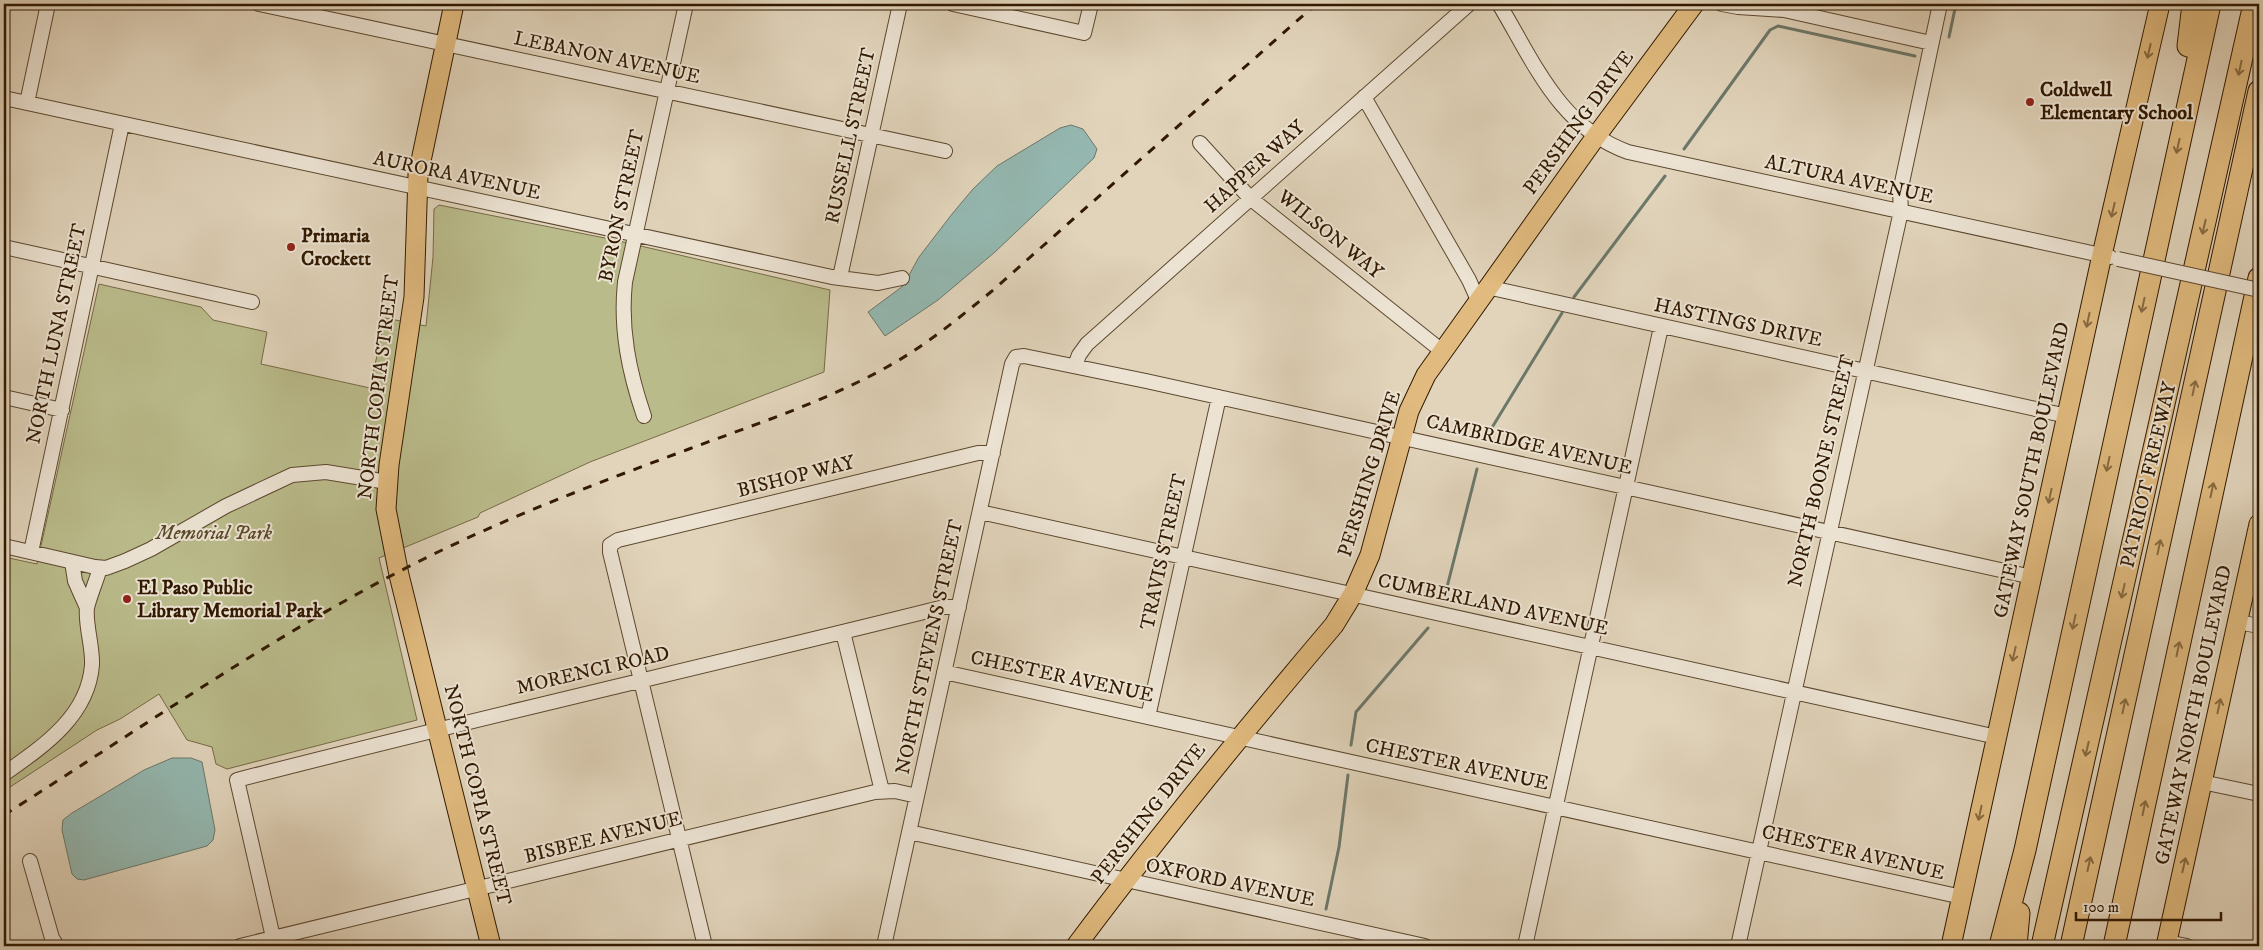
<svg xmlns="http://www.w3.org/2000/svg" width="2263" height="950" font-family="'IM FELL DW Pica',serif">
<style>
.green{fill:#babb8b;stroke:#766a46}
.water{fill:#94b8b1;stroke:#6c786a}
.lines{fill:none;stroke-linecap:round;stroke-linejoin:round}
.stream{stroke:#6c786a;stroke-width:3}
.minor-casing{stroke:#5d482f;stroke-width:16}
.major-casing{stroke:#311900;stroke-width:21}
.highway-casing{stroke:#311900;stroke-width:23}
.minor{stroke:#ece3d3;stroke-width:14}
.major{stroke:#e0ba7e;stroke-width:19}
.highway{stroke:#e0ba7e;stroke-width:21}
.rail{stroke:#311900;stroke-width:3;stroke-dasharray:9 9;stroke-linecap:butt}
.minor-bridge-casing{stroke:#5d482f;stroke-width:16;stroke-linecap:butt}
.minor-bridge{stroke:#ece3d3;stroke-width:14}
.oneway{stroke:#886a3f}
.poi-dot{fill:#8f2418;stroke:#ece3d3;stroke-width:2}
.labels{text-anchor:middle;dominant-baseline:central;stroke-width:4;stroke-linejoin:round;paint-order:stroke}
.street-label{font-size:20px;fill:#311900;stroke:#ece3d3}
.poi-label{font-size:20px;font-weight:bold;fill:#311900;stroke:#ece3d3;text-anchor:start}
.park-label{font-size:20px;font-style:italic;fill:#5a4a2a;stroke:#ece3d3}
</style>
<rect width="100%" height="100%" fill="#e1d4bb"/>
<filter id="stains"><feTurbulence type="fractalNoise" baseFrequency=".004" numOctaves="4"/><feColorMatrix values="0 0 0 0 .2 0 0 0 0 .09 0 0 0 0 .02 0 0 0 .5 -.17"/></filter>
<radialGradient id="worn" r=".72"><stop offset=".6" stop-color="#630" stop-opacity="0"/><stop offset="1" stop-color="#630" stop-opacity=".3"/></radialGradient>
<!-- green -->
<path class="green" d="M439,205L615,240L830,290L824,372L590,462L480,513L478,517L379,558L417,720L227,769L216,764L212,747L187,740L159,694L120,719L97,730L4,791V557L37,564L99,284L201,307L213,320L267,332L261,364L370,388L385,318L426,326L433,257L434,209Z"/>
<!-- water -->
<path class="water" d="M1071,125L1083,129L1097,149L1094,158L995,252L938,300L885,336L868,312L903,286L919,257L952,214L973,189L997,166L1060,128Z
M172,758H191L202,762L215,830L213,840L207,846L84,880L77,879L72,874L62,830L63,820L72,813L144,770Z"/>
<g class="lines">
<!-- stream -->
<path class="stream" d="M1949,37L1956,4
M1684,149L1770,30L1778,26L1915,56
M1574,297L1665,176
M1485,439L1562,313
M1444,599L1477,469
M1351,745L1356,712L1428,628
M1326,909L1339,847L1348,775
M1318,946L1319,941"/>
<defs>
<path id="minor" d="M259,4L945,151
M953,4L1084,33L1091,4
M1499,4C1534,62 1559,127 1628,152L2110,257
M1722,4L1738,7L1784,10L1931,43
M1364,97L1469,280L1478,300
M4,98L832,277L878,283L902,278
M27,103L48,4
M1200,143L1250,198L1442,351
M4,247L252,302
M840,277L900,4
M1487,287L2067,416
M1075,366L1079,355L1087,344L1469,4
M4,397L62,410
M644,416C629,372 620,329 625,282L686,4
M980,512L1997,737
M4,546L95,567L106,568L125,561L151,549L226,506L292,475L326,472L387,482
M31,552L122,124
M72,562L75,581L87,608
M2238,622L2259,626
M843,632L882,791
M944,672L1962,897
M1148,717L1219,397
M4,774C42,747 88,717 92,665C93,647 85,624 87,608C89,598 97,579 100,568
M2202,782L2259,794
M909,832L1425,946
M30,861L52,938L57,946
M2167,942L2187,946
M240,946L875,792L895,791L917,796
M275,946L237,780C472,719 708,666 944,607H959
M705,946L610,552V545L618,540L978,453H993
M884,946L1012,364L1016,357L1024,356L1146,381L2032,577
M1525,946L1661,327
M1738,946L1901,211L1900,192L1940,4"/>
<path id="major" d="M454,4L418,175L414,297L389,465L386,509L399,575L491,946
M1076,946C1158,836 1245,730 1334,625L1353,594L1370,555L1409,411L1426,375L1597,135L1694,4
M1951,946L2102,255L2160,4
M2166,946L2259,524"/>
<path id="highway" d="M2188,46L2193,4
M2000,946L2025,850L2210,4
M2016,946L2019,913
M2042,946L2254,4
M2071,946L2259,91
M2114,946L2259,278"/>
</defs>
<!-- minor casing -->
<use href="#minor" class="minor-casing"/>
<!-- major casing -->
<use href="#major" class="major-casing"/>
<!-- highway casing -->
<use href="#highway" class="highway-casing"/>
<!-- minor -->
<use href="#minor" class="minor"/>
<!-- major -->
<use href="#major" class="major"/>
<!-- highway -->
<use href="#highway" class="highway"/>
<!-- rail -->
<path class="rail" d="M4,815C153,721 298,617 459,542C534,507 611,478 689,449C756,424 824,402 887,367C925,346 959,318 992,291L1316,4"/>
<defs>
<path id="minor-bridge" d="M2118,259L2259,290"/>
</defs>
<!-- minor-bridge casing -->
<use href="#minor-bridge" class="minor-bridge-casing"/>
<!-- minor-bridge -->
<use href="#minor-bridge" class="minor-bridge"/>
</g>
<!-- one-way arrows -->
<defs><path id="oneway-shaft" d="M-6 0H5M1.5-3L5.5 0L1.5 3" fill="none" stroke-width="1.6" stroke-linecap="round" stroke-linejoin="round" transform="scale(1.25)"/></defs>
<g class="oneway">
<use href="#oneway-shaft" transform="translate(2149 51) rotate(103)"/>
<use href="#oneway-shaft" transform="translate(2240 68) rotate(102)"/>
<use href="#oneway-shaft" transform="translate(2178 146) rotate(102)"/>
<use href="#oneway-shaft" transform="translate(2113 210) rotate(103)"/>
<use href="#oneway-shaft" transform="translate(2204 227) rotate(103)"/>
<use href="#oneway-shaft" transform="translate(2143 305) rotate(102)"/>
<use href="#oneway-shaft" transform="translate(2088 320) rotate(102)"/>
<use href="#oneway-shaft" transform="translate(2194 388) rotate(-78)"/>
<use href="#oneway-shaft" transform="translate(2108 464) rotate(102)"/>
<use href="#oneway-shaft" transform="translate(2212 490) rotate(-78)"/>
<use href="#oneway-shaft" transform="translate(2050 496) rotate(102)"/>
<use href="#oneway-shaft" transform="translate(2159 547) rotate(-78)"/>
<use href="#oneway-shaft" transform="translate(2123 591) rotate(103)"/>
<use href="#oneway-shaft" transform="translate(2074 622) rotate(102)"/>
<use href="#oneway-shaft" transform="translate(2178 649) rotate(-78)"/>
<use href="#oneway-shaft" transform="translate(2014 654) rotate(103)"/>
<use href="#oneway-shaft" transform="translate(2124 706) rotate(-78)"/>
<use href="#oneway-shaft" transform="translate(2219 706) rotate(-78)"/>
<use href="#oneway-shaft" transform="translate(2087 749) rotate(103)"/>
<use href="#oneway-shaft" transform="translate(2144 808) rotate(-78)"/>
<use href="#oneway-shaft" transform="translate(1980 813) rotate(102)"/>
<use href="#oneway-shaft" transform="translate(2089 864) rotate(-78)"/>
<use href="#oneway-shaft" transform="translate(2184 865) rotate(-77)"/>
</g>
<!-- markers -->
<g class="poi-dot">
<circle cx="2030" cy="102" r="5"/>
<circle cx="291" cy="247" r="5"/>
<circle cx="127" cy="599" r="5"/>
</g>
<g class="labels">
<!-- street labels -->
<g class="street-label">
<text transform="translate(607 58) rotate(12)">LEBANON AVENUE</text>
<text transform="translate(1579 123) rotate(-54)">PERSHING DRIVE</text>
<text transform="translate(851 136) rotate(-78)">RUSSELL STREET</text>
<text transform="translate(1255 167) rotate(-42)">HAPPER WAY</text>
<text transform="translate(457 176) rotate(12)">AURORA AVENUE</text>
<text transform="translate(1849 180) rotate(12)">ALTURA AVENUE</text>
<text transform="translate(622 206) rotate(-78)">BYRON STREET</text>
<text transform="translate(1330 235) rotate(39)">WILSON WAY</text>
<text transform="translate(1738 323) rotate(12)">HASTINGS DRIVE</text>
<text transform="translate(57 334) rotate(-78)">NORTH LUNA STREET</text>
<text transform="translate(379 387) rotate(-83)">NORTH COPIA STREET</text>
<text transform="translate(1529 445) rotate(13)">CAMBRIDGE AVENUE</text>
<text transform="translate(2032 470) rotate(-78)">GATEWAY SOUTH BOULEVARD</text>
<text transform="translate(1822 471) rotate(-77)">NORTH BOONE STREET</text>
<text transform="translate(1370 474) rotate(-73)">PERSHING DRIVE</text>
<text transform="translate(2149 475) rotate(-77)">PATRIOT FREEWAY</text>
<text transform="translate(796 477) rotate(-14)">BISHOP WAY</text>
<text transform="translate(1164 552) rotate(-78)">TRAVIS STREET</text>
<text transform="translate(1493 605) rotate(12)">CUMBERLAND AVENUE</text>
<text transform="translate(930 647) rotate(-78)">NORTH STEVENS STREET</text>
<text transform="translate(593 671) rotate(-13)">MORENCI ROAD</text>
<text transform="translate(1062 677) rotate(12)">CHESTER AVENUE</text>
<text transform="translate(2194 715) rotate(-78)">GATEWAY NORTH BOULEVARD</text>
<text transform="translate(1457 765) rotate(12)">CHESTER AVENUE</text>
<text transform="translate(477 795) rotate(76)">NORTH COPIA STREET</text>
<text transform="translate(1149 814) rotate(-52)">PERSHING DRIVE</text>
<text transform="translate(603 838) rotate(-14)">BISBEE AVENUE</text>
<text transform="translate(1853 853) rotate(13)">CHESTER AVENUE</text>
<text transform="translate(1230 883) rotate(12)">OXFORD AVENUE</text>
</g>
<!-- poi labels -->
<g class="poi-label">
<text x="2040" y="90">Coldwell<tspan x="2040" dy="23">Elementary School</tspan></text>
<text x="301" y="236">Primaria<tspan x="301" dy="23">Crockett</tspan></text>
<text x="137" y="588">El Paso Public<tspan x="137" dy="23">Library Memorial Park</tspan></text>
</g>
<!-- park labels -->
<g class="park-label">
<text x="214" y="533">Memorial Park</text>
</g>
</g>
<!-- margin -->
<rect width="2263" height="950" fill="none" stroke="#e1d4bb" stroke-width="20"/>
<rect x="5" y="5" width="2253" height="940" fill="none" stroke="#311900" stroke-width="2.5"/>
<rect x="10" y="10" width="2243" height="930" fill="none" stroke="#311900"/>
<!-- scale -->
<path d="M2076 912v8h145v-8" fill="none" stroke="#311900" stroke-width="2.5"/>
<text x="2083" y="912" font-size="15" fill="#311900" stroke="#ece3d3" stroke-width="4" paint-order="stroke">100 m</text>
<rect width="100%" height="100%" filter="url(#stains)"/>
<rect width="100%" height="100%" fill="url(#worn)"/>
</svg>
